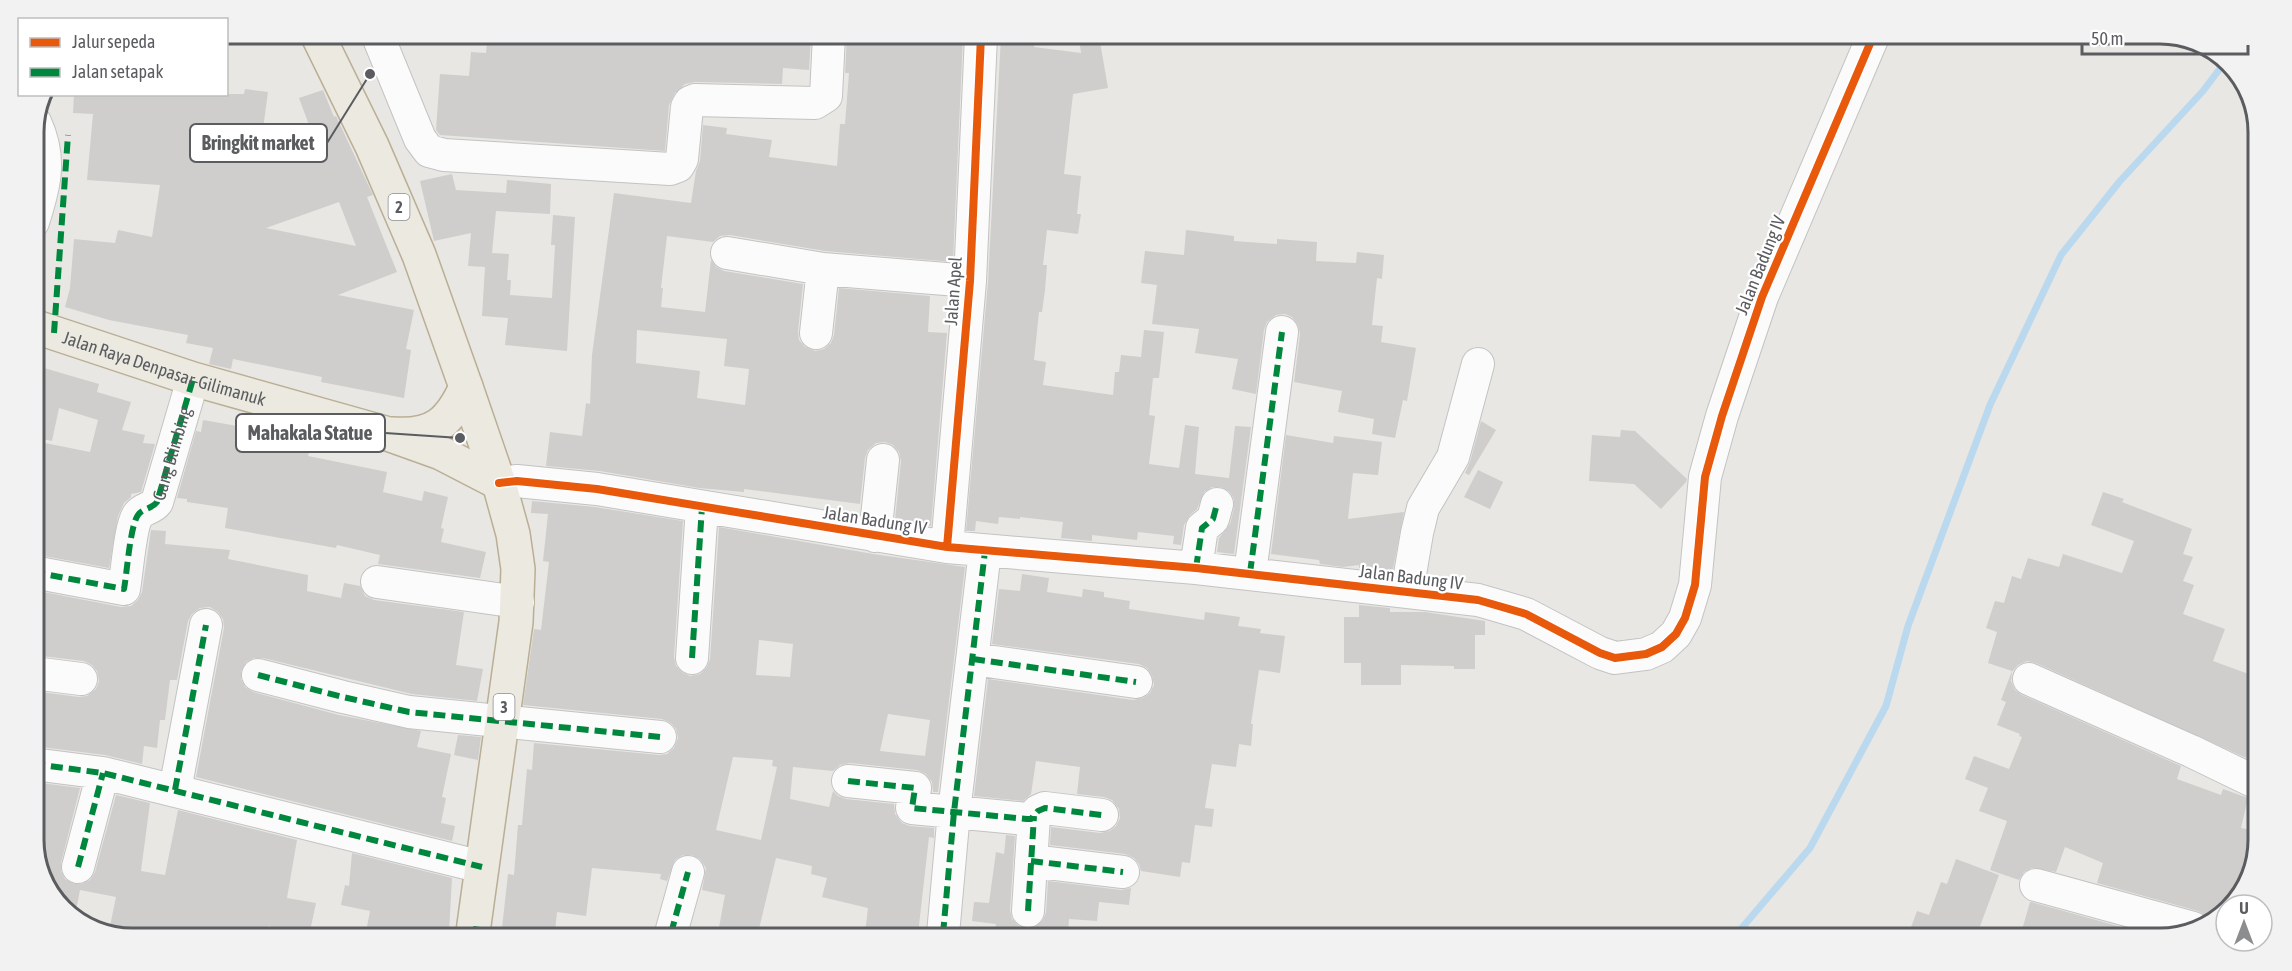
<svg xmlns="http://www.w3.org/2000/svg" width="2292" height="971" font-family="'Asap Condensed',sans-serif">
<style>
.lines{fill:none;stroke-linecap:round;stroke-linejoin:round}
.stream{stroke:#bbd9ee;stroke-width:7}
.building{fill:#cfcecc;fill-rule:evenodd}
.minor-casing{stroke:#c3c3c3;stroke-width:34}
.highway-casing{stroke:#baaf95;stroke-width:36}
.minor{stroke:#fcfbfb;stroke-width:32}
.highway{stroke:#ebe9e0;stroke-width:33}
.quiet{stroke:#00873e;stroke-width:6;stroke-dasharray:12 6;stroke-linecap:butt}
.cycleway-casing{stroke:#fff;stroke-width:11}
.cycleway{stroke:#e8590c;stroke-width:8}
.labels{text-anchor:middle;dominant-baseline:central;stroke-width:4.5;stroke-linejoin:round;paint-order:stroke}
.shield{fill:#fff;stroke:#8c8d90;stroke-width:1.5}
.shield-label{font-size:16px;font-weight:bold;fill:#5a5c60}
.street-label{font-size:18px;fill:#5a5c60;stroke:#fff}
.rim{fill:none;stroke:#5a5c60;stroke-width:3}
.leader{fill:none;stroke:#5a5c60;stroke-width:2}
.callout-dot{fill:#5a5c60;stroke:#fff;stroke-width:2}
.callout{fill:#fff;stroke:#5a5c60;stroke-width:2}
.callout-label{font-size:20px;text-anchor:middle;font-weight:bold;fill:#5a5c60}
</style>
<rect width="100%" height="100%" fill="#e8e7e3"/>
<g class="lines">
<!-- stream -->
<path class="stream" d="M1735,936L1810,848L1886,706L1908,626L1990,405L2061,255L2120,181L2203,91L2225,62"/>
</g>
<!-- building -->
<path class="building" d="M488,34L811,35L809,70L783,68L782,84L695,82L685,84L675,93L669,105L665,151L440,135L436,130L440,74L469,76L471,52L486,53Z
M847,36H879L945,41V36H963L953,262L825,251L730,235L720,236L713,242L667,236L661,288H663L661,307L705,312L711,260L716,267L724,271L803,284L798,331L799,340L805,347L815,351L824,349L831,343L834,335L839,288L930,296L928,332L947,333L931,526L895,520L901,461L899,452L893,445L885,442L876,443L868,450L865,458L860,504L744,489V492L699,488L600,471L546,466L550,432L582,436L586,403L590,404L592,355L614,193L691,203L696,171L700,161L703,125L727,128L726,134L772,140L769,157L837,166L840,124H845L849,73H845ZM637,330L727,339L724,366L749,369L745,405L697,398L700,371L636,363Z
M1001,36H1035L1034,47L1081,53L1079,38L1099,36L1108,88L1073,94L1064,174L1081,176L1077,214H1081L1078,234L1047,230L1043,265H1047L1045,290L1042,312H1039L1034,360L1046,362L1043,385L1113,395L1115,372H1119L1121,355L1141,357L1144,330L1164,332L1159,378H1153L1149,415L1155,416L1149,464L1179,468L1185,425L1199,427L1195,474L1229,478L1235,426L1251,427L1234,554L1217,552L1219,538L1230,524L1234,508V499L1230,492L1221,487H1212L1204,492L1197,509L1190,515L1184,525L1181,545L1173,544L1174,536L1138,532L1137,540L1092,535V541L1061,538L1063,522L1020,517V519L999,517L998,524L976,521L975,531H966L988,282Z
M245,89L268,92L260,151L312,133L299,98L323,90L334,117L336,116L373,195L367,197L397,272L338,295L414,310L406,349L411,350L404,398L321,382L322,377L233,359L231,369L213,365L209,364L213,348L186,343L188,335L109,320L65,307L70,288L74,239L115,243L118,230L152,237L160,185L87,180L93,114L73,113L74,94H244ZM339,202L356,246L266,228Z
M452,174L456,190L506,193L507,180L551,184L550,214L496,211L492,253L509,254L507,280H511L510,295L552,298L555,245H551L553,215L575,217L567,351L505,345L508,318L482,316L485,267L468,266L471,233L434,241L420,181Z
M1186,230L1234,236V241L1277,244V239L1317,242L1316,261L1356,263L1357,252L1384,255L1382,279L1377,278L1372,325L1383,326L1381,342L1416,348L1407,401L1403,400L1395,438L1372,434L1374,419L1338,412L1342,391L1294,382L1300,334L1298,325L1292,317L1285,314L1276,315L1267,322L1264,330L1256,394L1232,389L1238,359L1195,353L1199,329L1152,324L1157,285L1141,283L1145,251L1184,255Z
M44,368L99,384L97,392L131,402L122,430L145,435L143,443L155,444L141,492L131,494V497L124,503L118,516L109,568L33,554V487H36L45,443L90,452L98,420L59,408L52,441L33,437V404Z
M203,420L243,427L242,433L290,444L289,448L309,452L308,456L387,472L383,492L422,501L424,491L448,497L441,528L444,529L441,542L486,552L480,578L378,564L380,555L337,545L336,548L225,528L228,508L187,502V499L177,498L196,431L201,432Z
M1481,421L1496,430L1469,475L1465,473L1470,462Z
M1621,430L1635,431L1687,479L1686,482L1661,509L1634,484L1589,481L1592,435L1620,437Z
M1286,435L1333,443L1334,436L1382,442L1378,475L1353,473L1348,519L1404,512L1393,569L1390,570V572L1359,568V565L1343,567L1320,564L1319,560L1271,554Z
M1478,470L1503,482L1490,509L1464,497Z
M2103,492L2124,499L2122,502L2192,529L2183,554L2193,557L2183,581L2194,585L2183,614L2225,629L2213,661L2254,676L2253,730L2247,745L2253,748V761L2036,663L2027,661L2018,665L2012,672L2011,681L2015,690L2022,695L2181,766L2177,779L2221,795L2223,789L2248,798L2241,828L2252,830V877L2228,905H2226V908L2216,921L2210,923L2205,915L2198,911L2097,883L2103,863L2065,847L2056,872L2032,868L2024,872L2019,880L1990,870L2007,821L1979,811L1988,788L1965,779L1974,756L2009,769L2022,737L2019,736L2020,734L1997,725L2006,702L2001,700L2012,671L1988,663L1997,632L1986,628L1995,601L2004,603L2012,576L2021,579L2028,558L2059,567L2063,554L2122,573L2134,541L2091,525Z
M532,501L595,507L683,521L674,657L676,666L683,673L690,676L700,674L707,667L710,659L719,527L873,554L965,567L938,792H933L932,782L926,774L917,770L850,763L840,765L833,771L793,767L790,799L829,807L833,791L838,796L846,799L894,804L895,814L902,823L910,826L934,828V838L929,837L918,934L865,933L868,908L822,897L827,878L811,874L812,866L776,858L758,933H718L725,895L702,890L706,868L700,859L692,855H683L675,860L667,881L660,879L661,874L592,868L586,916L557,912L555,931L520,927L519,931L502,928L508,874L514,875L518,825H522L527,769L532,770L534,743L659,755L667,754L674,748L678,738L676,729L671,723L662,719L523,705L534,629L541,630L549,562L543,561L548,514L531,513ZM759,640L793,644L790,677L756,675ZM888,714L930,720L925,756L880,751ZM733,757L773,760L772,766L777,767L761,840L716,830Z
M151,530L166,531L165,544L230,550L228,559L308,575L307,591L341,598L344,583L360,586L365,596L374,600L464,612L456,665L483,669L477,701L412,694L263,658H254L246,662L241,671V679L245,687L253,692L339,715L421,731L417,747L451,754L442,797L446,798L441,823L455,826L452,841L196,777L224,628L223,619L218,612L210,607L200,608L192,614L188,621L177,680H170L165,720H160L157,748L144,746L142,764L105,755L33,746V691L79,697L87,696L96,689L99,681L97,671L92,665L84,661L33,655V590L121,607L131,606L138,600L142,592Z
M1022,574L1049,578L1047,592L1082,597L1083,589L1104,592V597L1130,601L1129,609L1204,620L1205,612L1240,617L1238,626L1261,629L1260,633L1285,636L1280,673L1259,670L1251,724H1253L1251,746L1239,744L1236,767L1212,764L1205,808L1214,809L1212,827L1195,825L1190,863L1182,862L1180,877L1141,871L1139,864L1134,858L1125,854L1050,845L1051,827L1100,833L1110,831L1116,826L1120,818L1119,809L1112,800L1104,797L1077,794L1080,767L1036,761L1031,794L1023,801L974,796L988,679L1133,700L1143,698L1150,693L1154,685L1152,675L1147,668L1139,664L992,644L999,589L1020,591Z
M1359,605L1390,608V612H1425L1485,621V635H1475V669H1454V666L1401,665V685H1361V663H1344V617H1359Z
M458,735L481,737L478,760L454,755Z
M33,782L80,788L61,863V871L65,879L74,884H82L90,880L95,872L116,795L150,803L141,871L165,875L178,810L297,840L287,898L316,903L310,931H292L268,926L267,931L237,927L236,931H109L116,897L80,890L75,916L53,899L33,846Z
M1006,835L1015,836L1010,910L1012,919L1019,926L1027,929L1035,927L1043,920L1046,912L1048,881L1121,890L1131,888L1129,905L1099,902L1097,921L1069,919L1068,934H1037L995,929L996,924L972,921L974,902L989,903L996,852L1004,854Z
M352,853L452,878L449,932H366L370,911L341,905L345,885L349,886Z
M1956,859L1999,875L1976,937H1930L1910,930L1917,911L1929,915L1941,882L1947,884Z
M2030,902H2031L2161,938L2020,937Z"/>
<g class="lines">
<defs>
<path id="minor" d="M377,34L420,139L429,151L444,155L670,169L678,166L682,159L687,107L690,102L695,100L815,103L826,96L829,35
M33,222C45,185 52,158 35,122
M727,253L823,269L970,281
M816,333L823,269
M499,483L517,481L597,489L947,547L1196,568L1478,600L1526,614L1600,653L1615,658L1646,654L1662,647L1676,634L1685,618L1695,585L1705,477L1722,416L1762,297L1872,39
M875,536L883,460
M947,547L970,281L981,36
M1196,568L1202,528L1213,519L1217,504
M33,572L124,589C127,573 130,526 138,515C143,508 152,509 157,502L193,379
M1250,573L1282,332
M377,582L518,602
M1407,592L1417,533L1423,508L1453,457L1478,364
M692,658L702,507
M973,659L1136,682
M33,673L81,679
M258,675L343,697L409,712L660,737
M2029,679L2191,751L2253,781
M33,764L103,773L482,867
M848,781L915,788L912,808L1027,819H1031L1038,811L1045,808L1102,815
M175,790L206,625
M1031,861L1123,872
M78,867L103,773
M2036,885L2193,928
M1028,911L1034,816
M671,933L688,872
M943,934L954,812L985,551"/>
<g id="highway">
<path d="M317,34L372,146L419,255L466,387L499,483L513,534L518,569L516,622L473,932"/>
<path id="s1" d="M33,326L193,379L385,433L441,453L499,483"/>
<path d="M393,434C434,437 450,422 466,387"/>
</g>
</defs>
<!-- minor casing -->
<use href="#minor" class="minor-casing"/>
<!-- highway casing -->
<use href="#highway" class="highway-casing"/>
<!-- minor -->
<use href="#minor" class="minor"/>
<!-- highway -->
<use href="#highway" class="highway"/>
<!-- quiet -->
<g class="quiet">
<path d="M54,333L68,135"/>
<path d="M1196,568L1202,528L1213,519L1217,504"/>
<path id="s2" d="M33,572L124,589C127,573 130,526 138,515C143,508 152,509 157,502L193,379"/>
<path d="M1250,573L1282,332"/>
<path d="M692,658L702,507"/>
<path d="M973,659L1136,682"/>
<path d="M258,675L343,697L409,712L660,737"/>
<path d="M33,764L103,773L482,867"/>
<path d="M848,781L915,788L912,808L1027,819H1031L1038,811L1045,808L1102,815"/>
<path d="M175,790L206,625"/>
<path d="M1031,861L1123,872"/>
<path d="M78,867L103,773"/>
<path d="M1028,911L1034,816"/>
<path d="M473,929L493,932"/>
<path d="M671,933L688,872"/>
<path d="M943,934L954,812L985,551"/>
</g>
<defs>
<path id="cycleway" d="M499,483L517,481L597,489L947,547L1196,568L1478,600L1526,614L1600,653L1615,658L1646,654L1662,647L1676,634L1685,618L1695,585L1705,477L1722,416L1762,297L1872,39
M947,547L970,281L981,36"/>
</defs>
<!-- cycleway casing -->
<use href="#cycleway" class="cycleway-casing"/>
<!-- cycleway -->
<use href="#cycleway" class="cycleway"/>
</g>
<g class="labels">
<!-- shield labels -->
<g class="shield">
<rect x="388.5" y="194" width="21" height="26" rx="4.5"/>
<rect x="493.5" y="694" width="21" height="26" rx="4.5"/>
</g>
<g class="shield-label">
<text x="399" y="207">2</text>
<text x="504" y="707">3</text>
</g>
<!-- street labels -->
<g class="street-label">
<text transform="translate(1760 265) rotate(-68)">Jalan Badung IV</text>
<text transform="translate(953 291) rotate(-86)">Jalan Apel</text>
<text stroke="none"><textPath href="#s1" startOffset="138">Jalan Raya Denpasar-Gilimanuk</textPath></text>
<text stroke="none"><textPath href="#s2" startOffset="242">Gang Blimbing</textPath></text>
<text transform="translate(875 520) rotate(9)">Jalan Badung IV</text>
<text transform="translate(1411 577) rotate(7)">Jalan Badung IV</text>
</g>
</g>
<!-- crop -->
<path d="M0 0H2292V971H0ZM132 44H2160A88 88 0 0 1 2248 132V840A88 88 0 0 1 2160 928H132A88 88 0 0 1 44 840V132A88 88 0 0 1 132 44Z" fill="#f2f2f2" fill-rule="evenodd"/>
<path class="rim" d="M132 44H2160A88 88 0 0 1 2248 132V840A88 88 0 0 1 2160 928H132A88 88 0 0 1 44 840V132A88 88 0 0 1 132 44Z"/>
<!-- callouts -->
<path class="leader" d="M370 74L327 143M460 438L385 433"/>
<g class="callout-dot">
<circle cx="370" cy="74" r="6"/>
<circle cx="460" cy="438" r="6"/>
</g>
<g class="callout">
<rect x="190" y="124" width="137" height="38" rx="6"/>
<rect x="236" y="414" width="149" height="38" rx="6"/>
</g>
<g class="callout-label">
<text x="258" y="150">Bringkit market</text>
<text x="310" y="440">Mahakala Statue</text>
</g>
<!-- legend -->
<rect x="18" y="18" width="210" height="78" fill="#ffffff" stroke="#bdbebf" stroke-width="1.5"/>
<rect x="30" y="38" width="30" height="9" fill="#e8590c" stroke="#bdbebf" stroke-width="1.5"/>
<text x="72" y="48" font-size="18" fill="#5a5c60">Jalur sepeda</text>
<rect x="30" y="68" width="30" height="9" fill="#00873e" stroke="#bdbebf" stroke-width="1.5"/>
<text x="72" y="78" font-size="18" fill="#5a5c60">Jalan setapak</text>
<!-- north arrow -->
<g transform="translate(2244 923)"><circle r="28" fill="#ffffff" stroke="#bdbebf" stroke-width="1.5"/>
<path d="M0-4.5L10 22L0 15L-10 22Z" fill="#8c8d8e"/>
<text y="-9" font-size="16" font-weight="bold" text-anchor="middle" fill="#5a5c60">U</text>
</g>
<!-- scale -->
<path d="M2082 45v9h166v-9" fill="none" stroke="#5a5c60" stroke-width="3"/>
<text x="2091" y="45" font-size="18" fill="#5a5c60" stroke="#ffffff" stroke-width="4.5" paint-order="stroke">50 m</text>
</svg>
